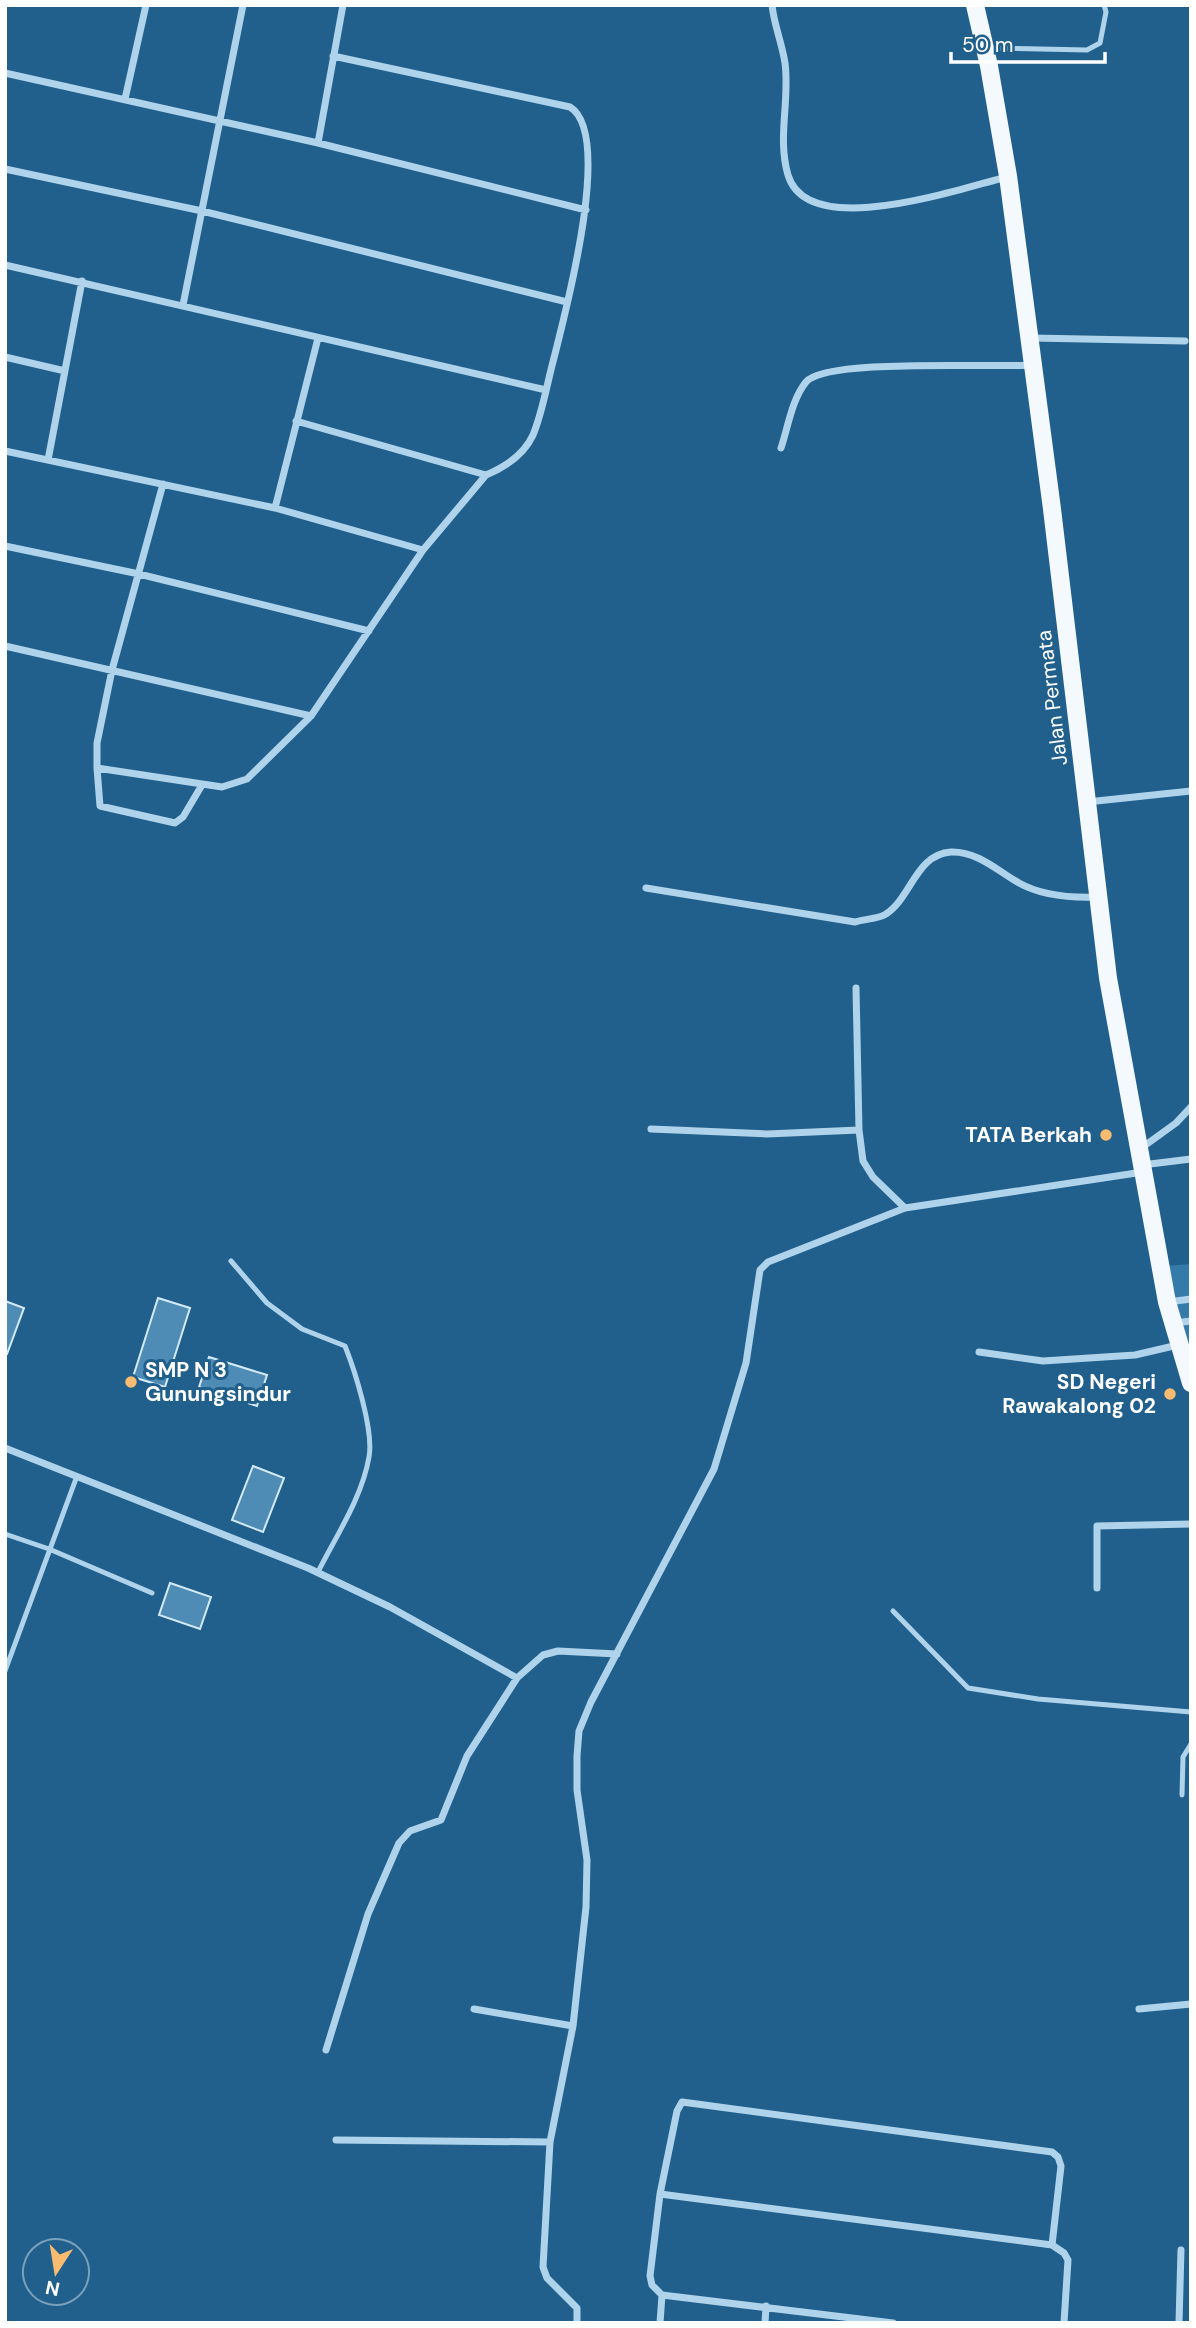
<svg xmlns="http://www.w3.org/2000/svg" width="1196" height="2328" font-family="'DM Sans',sans-serif">
<style>
.green{fill:#357ba9}
.building{fill:#4e8cb5;stroke:#d4eaf8;stroke-width:2}
.lines{fill:none;stroke-linecap:round;stroke-linejoin:round}
.service{stroke:#afd3eb;stroke-width:5}
.minor{stroke:#afd3eb;stroke-width:7}
.primary{stroke:#f4f9fe;stroke-width:18}
.poi-dot{fill:#f8bc70;stroke:#21608c;stroke-width:2.5}
.labels{text-anchor:middle;dominant-baseline:central;stroke-width:6;stroke-linejoin:round;paint-order:stroke}
.street-label{font-size:21px;fill:#fff;stroke:#21608c}
.poi-label{font-size:21px;font-weight:bold;fill:#fff;stroke:#21608c;text-anchor:end}
</style>
<rect width="100%" height="100%" fill="#21608c"/>
<!-- green -->
<path class="green" d="M1191,1264V1366L1166,1266Z"/>
<!-- building -->
<path class="building" d="M158,1298L190,1308L165,1387L133,1377Z
M5,1301L24,1308L7,1354H5Z
M209,1357L267,1375L257,1406L199,1387Z
M253,1466L284,1478L263,1532L232,1520Z
M170,1583L211,1597L200,1629L159,1615Z"/>
<g class="lines">
<!-- service -->
<path class="service" d="M989,48L1087,50L1100,43L1106,12L1104,5
M231,1261L267,1303L302,1329L345,1346C355,1371 374,1431 369,1457C362,1498 336,1536 318,1572
M5,1534L49,1549L152,1593
M893,1611L968,1688L1038,1699L1191,1712
M5,1671L77,1476
M1182,1795L1183,1757L1191,1744"/>
<!-- minor -->
<path class="minor" d="M772,5C774,25 782,43 785,63C790,100 777,138 788,175C808,242 961,188 1007,177
M5,73L318,143L586,210
M125,99L146,5
M318,143L343,5
M5,169L202,211L567,302
M5,265L546,390
M183,305L243,5
M1032,338L1185,341
M5,357L65,371
M296,421L486,475
M781,448C788,427 792,399 806,382C826,358 992,368 1031,365
M5,451L275,508L423,550
M48,460L82,281
M163,484L112,670L97,743V768L222,787L247,779L311,716L423,550L486,475C505,467 524,455 533,435C543,411 547,383 554,358C565,313 614,134 570,107L333,56
M275,508L318,338
M5,546L139,574L369,631
M5,646L311,716
M97,768L100,806L175,823L183,817L202,785
M1087,802L1191,791
M646,888L855,922C863,919 879,919 886,914C911,898 916,854 951,852C977,851 998,871 1019,883C1042,896 1072,898 1098,897
M856,988L859,1130L863,1161L873,1177L905,1208
M651,1129L767,1134L859,1130
M1140,1149L1176,1123L1191,1107
M1142,1165L1191,1159
M1168,1302L1191,1299
M1174,1323L1191,1321
M979,1352L1043,1361L1135,1355L1178,1345
M5,1448L308,1568L390,1607L517,1678L543,1655L558,1651L617,1654
M1097,1588V1526L1191,1524
M474,2009L573,2026
M1139,2009L1191,2004
M326,2050L368,1914L399,1843L410,1831L441,1820L467,1756L517,1678
M336,2140L550,2142
M660,2194L1052,2245L1064,2253L1068,2260L1064,2323
M662,2295L893,2323
M577,2323V2308L547,2278L543,2267L550,2142L573,2026L586,1907L587,1860L577,1790V1756L579,1731L591,1702L714,1469L746,1363L760,1270L768,1262L905,1208L1143,1172
M660,2323L662,2295L652,2285L650,2276L660,2194L677,2111L682,2102L1052,2152L1058,2157L1061,2166L1052,2245
M765,2323L766,2306
M1179,2323L1181,2250"/>
<!-- primary -->
<path class="primary" d="M975,5L989,66L1008,176L1052,509L1108,978L1167,1302L1191,1383"/>
</g>
<!-- markers -->
<g class="poi-dot">
<circle cx="1106" cy="1135" r="7"/>
<circle cx="131" cy="1382" r="7"/>
<circle cx="1170" cy="1394" r="7"/>
</g>
<g class="labels">
<!-- street labels -->
<g class="street-label">
<text transform="translate(1052 698) rotate(-97)">Jalan Permata</text>
</g>
<!-- poi labels -->
<g class="poi-label">
<text x="1092" y="1135">TATA Berkah</text>
<text x="145" y="1370" text-anchor="start">SMP N 3<tspan x="145" dy="24">Gunungsindur</tspan></text>
<text x="1156" y="1382">SD Negeri<tspan x="1156" dy="24">Rawakalong 02</tspan></text>
</g>
</g>
<!-- border -->
<rect width="1196" height="2328" fill="none" stroke="#ffffff" stroke-width="14"/>
<!-- north arrow -->
<g transform="translate(56 2272) rotate(192)"><circle r="33" fill="#21608c" stroke="#7aa0ba" stroke-width="2"/>
<path d="M0-5L12 26L0 18L-12 26Z" fill="#f8bc70"/>
<text y="-10" font-size="19" font-weight="bold" text-anchor="middle" fill="#ffffff">N</text>
</g>
<!-- scale -->
<path d="M951 52v10h154v-10" fill="none" stroke="#ffffff" stroke-width="3.5"/>
<text x="962" y="52" font-size="21" fill="#ffffff" stroke="#21608c" stroke-width="5" paint-order="stroke">50 m</text>
</svg>
